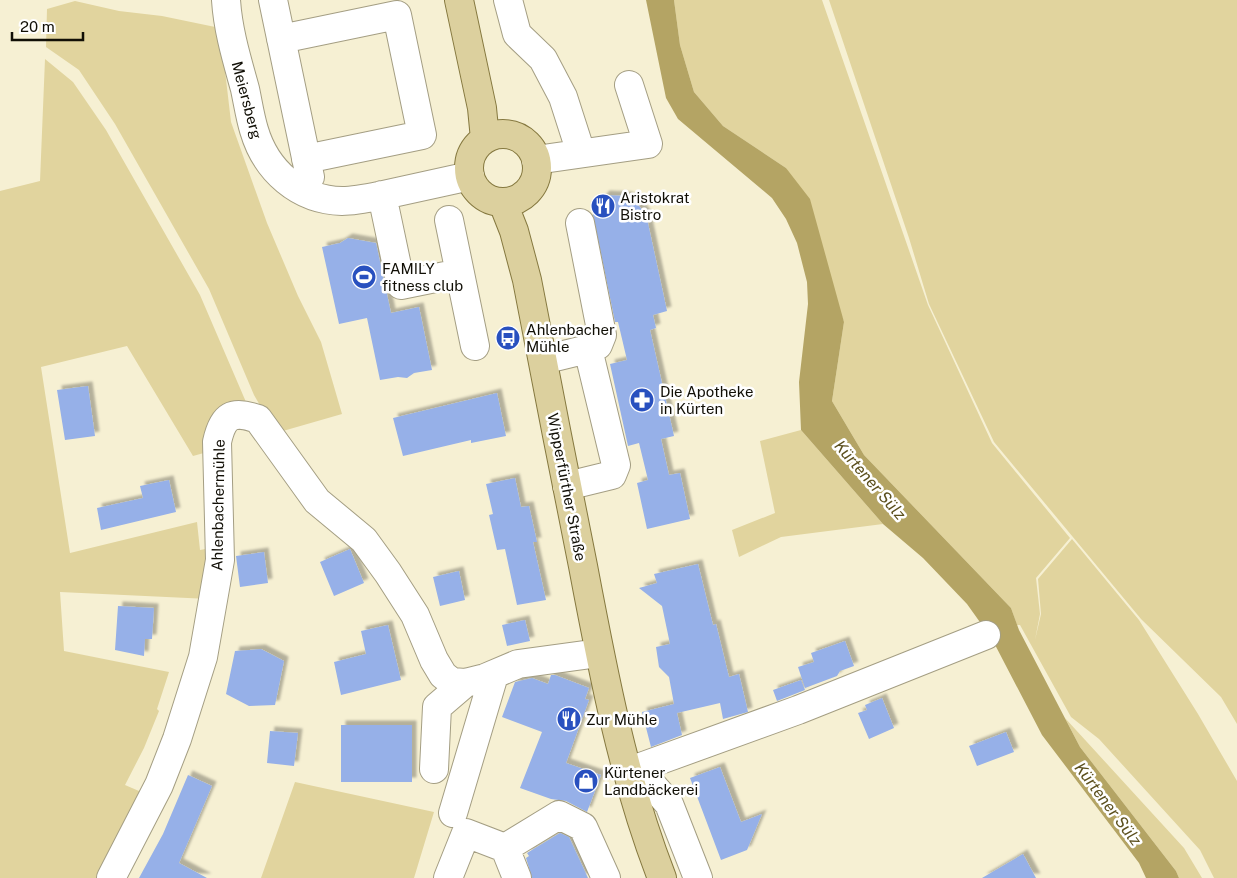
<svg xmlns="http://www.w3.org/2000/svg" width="1237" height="878" font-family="'Public Sans',sans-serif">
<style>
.green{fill:#e1d49e}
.water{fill:#b4a464}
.building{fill:#96b0e8;filter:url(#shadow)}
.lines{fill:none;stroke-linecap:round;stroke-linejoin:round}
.minor-casing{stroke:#a49e83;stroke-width:30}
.major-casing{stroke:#85783f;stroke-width:30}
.minor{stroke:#fff;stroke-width:28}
.major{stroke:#dcd09e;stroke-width:28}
.labels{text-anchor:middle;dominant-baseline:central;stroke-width:5;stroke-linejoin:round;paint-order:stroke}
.street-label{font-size:15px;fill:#110f06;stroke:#fff}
.poi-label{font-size:15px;fill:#110f06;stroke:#fff;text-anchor:start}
.water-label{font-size:16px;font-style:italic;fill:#5c501e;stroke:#fff}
</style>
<defs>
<filter id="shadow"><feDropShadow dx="4.5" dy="-4.5" stdDeviation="1" flood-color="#0004"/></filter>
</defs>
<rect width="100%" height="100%" fill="#f6f0d3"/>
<!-- green -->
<path class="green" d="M674,0H822L928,305L992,443L1070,538L1036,578L1040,614L1035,640L1041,614L1038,579L1072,539L1139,620L1198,714L1237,781V878H1214L1200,850L1099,739L1071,717L1020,625H1017L1011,608L864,455L832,401L844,322L786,168L723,126L694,92L680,45Z
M829,0H1237V724L1221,697L1141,619L994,442L929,304L909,238Z
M75,1L119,11L162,16L220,28L231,122L267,223L298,296L321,342L342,414L276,433L254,395L209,289L115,124L79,70L46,47L47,9Z
M45,59L73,82L106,130L200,295L249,409L211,451L193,456L127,346L41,367L70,553L197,522L200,550L216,547L209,599L60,592L64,651L169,672L157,709L159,711L144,748L125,785L146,794L101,878H0V191L40,181Z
M801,430L883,524L781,537L739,557L732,530L775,513L760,441Z
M1065,718L1184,848L1202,878H1179L1176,871L1080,747Z
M295,782L434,812L414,878H261Z"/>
<!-- water -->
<path class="water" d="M646,0H674L680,45L694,92L723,126L786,168L810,199L844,322L832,401L864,455L1011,608L1019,630L1080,747L1176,871L1179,878H1146L1139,863L1042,735L992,639L967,604L923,558L883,524L801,430L799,382L808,304L807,282L797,243L786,219L772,198L678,119L666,98Z"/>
<!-- building -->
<path class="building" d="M605,195L626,196L632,198L646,214L667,311L653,315L656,328L650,330L674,436L661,439L669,475L680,473L690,519L647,529L637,483L648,480L639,443L628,446L610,364L627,360L618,322H615L593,215L599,202Z
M348,238L376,243L391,313L419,307L432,370L414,373L407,378L398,377L380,380L367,318L339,324L322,247L340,243Z
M88,386L95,436L65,440L57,390Z
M497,393L506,436L471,443V440L403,456L393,418Z
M515,478L521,507L529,506L537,542H533L546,600L517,605L505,549L497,550L489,515L493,514L486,484Z
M169,480L176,512L101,530L97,508L143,498L140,486Z
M350,549L364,583L334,596L320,562Z
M264,552L268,583L240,587L236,556Z
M698,564L713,625L716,624L729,677L739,674L748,712L723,719L720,703L677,713L682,735L651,747L642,712L674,704L669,677L659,667L656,647L670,644L662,606L639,588L657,583L654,574Z
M459,571L465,600L440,606L433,577Z
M118,606L154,608L152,639H145L144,656L115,650Z
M525,620L530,641L507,646L502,625Z
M388,625L401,680L341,695L334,662L366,654L361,631Z
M845,641L854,666L840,671L837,676L805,688L798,667L814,662L811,653Z
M261,649L284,661L275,705L249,706L226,694L235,651Z
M551,675H555L589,688L585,699L589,700L566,763L601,775L587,812L566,801L551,799L520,788L542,732L502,717L515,682L532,678L548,684Z
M801,680L805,690L777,701L773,690Z
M882,698L894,728L869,739L858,713L867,710L865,705Z
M341,725H412V782H341Z
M270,731L298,733L294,766L267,763Z
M1006,732L1014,752L977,766L969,746Z
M720,767L741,822L762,814L747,850L721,860L690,778Z
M188,775L212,786L179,863L207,878H139L163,834Z
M560,833L569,837L588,878H532L526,858L529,856L527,853Z
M1023,854L1036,878H982Z"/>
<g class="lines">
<defs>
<path id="minor" d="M226,0C228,31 237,60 245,89C248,103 250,117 254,130C266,171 299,200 342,201C357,201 373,197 388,194C415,188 442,182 470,176
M273,0L310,177
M508,0L517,34L543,59L563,97L581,153
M281,39L397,15L422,135L306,159
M536,160L648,144L629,85
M382,195L401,285L460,273
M449,220L475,346
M543,360L588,349L598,345L602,335L580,223
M567,486L612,475L616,465L588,349
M434,769L437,707L465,683
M638,769L669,804L698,878
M627,772L798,710L986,635
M453,813L494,675
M505,848L517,878
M111,878L159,785L177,739L203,657L220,560L217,442C223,415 232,410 258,419L317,501L364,540L388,573L415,615L434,660L443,675L452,682L465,683L485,678L518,664L599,653
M448,878L466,833L505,848L559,815L583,827L606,878"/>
<path id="major" d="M459,0L482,108L485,139
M469 168a34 34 0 1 1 68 0a34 34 0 1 1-68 0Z
M503,203L514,231L527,280C545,375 564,471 583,566C603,672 623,778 662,878"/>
</defs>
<!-- minor casing -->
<use href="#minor" class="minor-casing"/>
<!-- major casing -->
<use href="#major" class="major-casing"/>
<!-- minor -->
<use href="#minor" class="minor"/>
<!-- major -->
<use href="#major" class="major"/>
</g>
<!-- icons -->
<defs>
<symbol id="restaurant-disc" viewBox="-11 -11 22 22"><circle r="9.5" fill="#2850bf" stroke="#fff"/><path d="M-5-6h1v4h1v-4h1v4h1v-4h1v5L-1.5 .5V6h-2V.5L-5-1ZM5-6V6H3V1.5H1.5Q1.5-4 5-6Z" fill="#fff"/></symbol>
<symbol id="stadium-disc" viewBox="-11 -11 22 22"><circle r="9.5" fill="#2850bf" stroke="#fff"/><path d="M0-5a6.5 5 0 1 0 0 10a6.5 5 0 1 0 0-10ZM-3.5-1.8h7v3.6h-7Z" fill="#fff"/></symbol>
<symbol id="bus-disc" viewBox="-11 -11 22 22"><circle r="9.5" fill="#2850bf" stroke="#fff"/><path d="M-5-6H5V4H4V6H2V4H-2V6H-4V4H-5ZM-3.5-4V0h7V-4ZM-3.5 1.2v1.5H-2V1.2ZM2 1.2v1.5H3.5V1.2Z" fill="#fff"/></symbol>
<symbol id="pharmacy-disc" viewBox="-11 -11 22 22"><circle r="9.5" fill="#2850bf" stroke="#fff"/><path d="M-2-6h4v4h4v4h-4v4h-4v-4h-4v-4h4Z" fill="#fff"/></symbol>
<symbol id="shop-disc" viewBox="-11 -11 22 22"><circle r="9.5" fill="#2850bf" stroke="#fff"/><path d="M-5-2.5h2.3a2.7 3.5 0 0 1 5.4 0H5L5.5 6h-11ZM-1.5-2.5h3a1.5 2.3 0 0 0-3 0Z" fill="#fff"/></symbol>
</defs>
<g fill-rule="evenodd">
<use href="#restaurant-disc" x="589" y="192" width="28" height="28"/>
<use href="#stadium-disc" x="350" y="263" width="28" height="28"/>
<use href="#bus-disc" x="494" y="324" width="28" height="28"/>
<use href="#pharmacy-disc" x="628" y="386" width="28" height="28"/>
<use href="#restaurant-disc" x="555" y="705" width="28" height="28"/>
<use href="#shop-disc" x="572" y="767" width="28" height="28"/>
</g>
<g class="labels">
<!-- street labels -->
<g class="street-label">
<text transform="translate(247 100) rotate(75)">Meiersberg</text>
<text transform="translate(567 487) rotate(79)">Wipperfürther Straße</text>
<text transform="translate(218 505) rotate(-89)">Ahlenbachermühle</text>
</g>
<!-- poi labels -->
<g class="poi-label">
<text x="620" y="197">Aristokrat<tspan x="620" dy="17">Bistro</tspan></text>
<text x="382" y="268">FAMILY<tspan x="382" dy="17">fitness club</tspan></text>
<text x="526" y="329">Ahlenbacher<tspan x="526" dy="17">Mühle</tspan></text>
<text x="660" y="391">Die Apotheke<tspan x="660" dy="17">in Kürten</tspan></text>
<text x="586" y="719">Zur Mühle</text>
<text x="604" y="772">Kürtener<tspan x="604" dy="17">Landbäckerei</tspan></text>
</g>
<!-- water labels -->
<g class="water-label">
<text transform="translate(870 480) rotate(49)">Kürtener Sülz</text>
<text transform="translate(1108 804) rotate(53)">Kürtener Sülz</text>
</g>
</g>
<!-- scale -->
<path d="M12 32v8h71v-8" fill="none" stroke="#110f06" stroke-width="2.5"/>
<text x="20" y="32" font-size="15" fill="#110f06" stroke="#ffffff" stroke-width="4" paint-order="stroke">20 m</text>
</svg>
